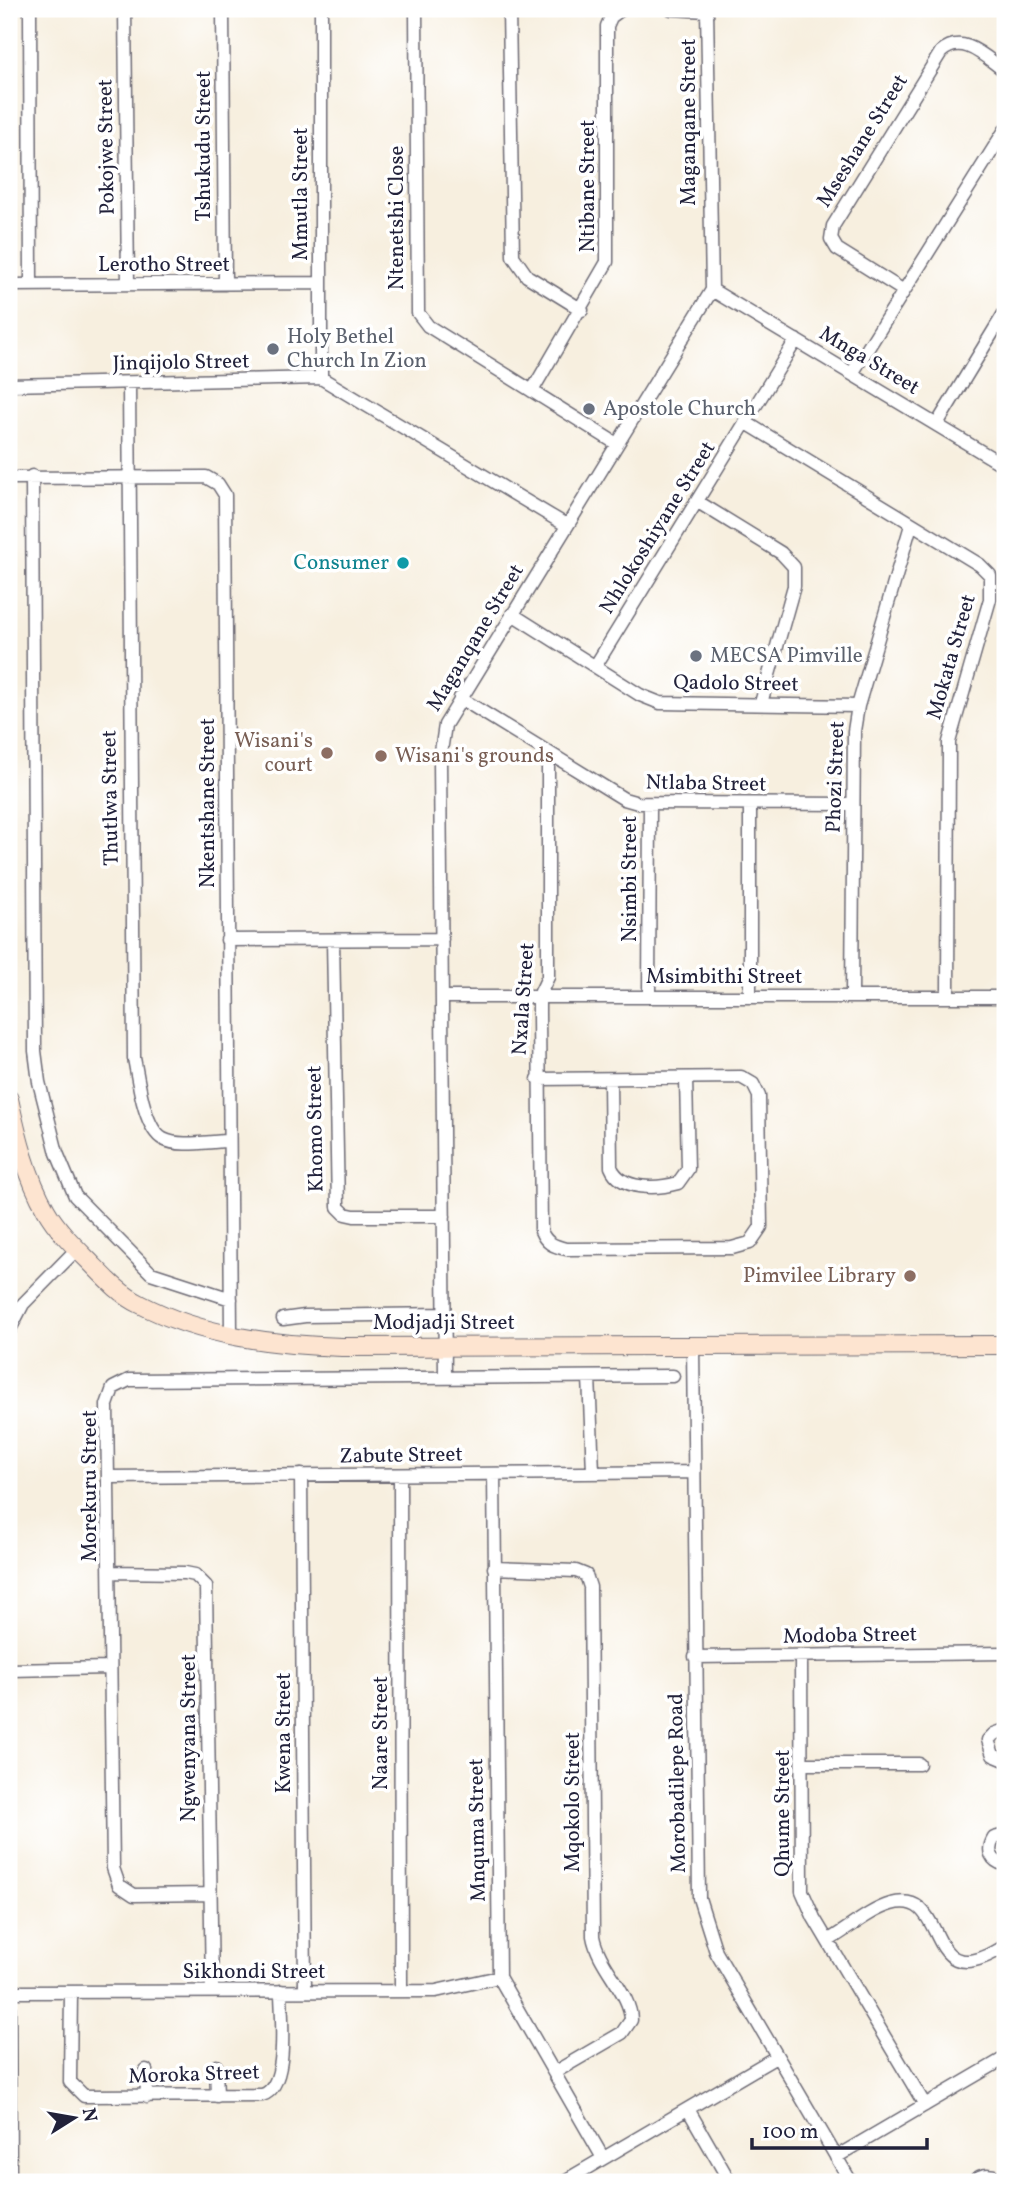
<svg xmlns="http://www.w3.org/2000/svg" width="1014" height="2191" font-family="Vollkorn,serif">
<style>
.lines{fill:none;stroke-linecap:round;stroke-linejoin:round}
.street-casing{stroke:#6d6a74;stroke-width:15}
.secondary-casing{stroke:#6d6a74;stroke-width:20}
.street{stroke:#fff;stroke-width:12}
.secondary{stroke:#fde4d0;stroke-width:18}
.worship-dot{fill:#6b7280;stroke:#fff;stroke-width:2.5}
.culture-dot{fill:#0f9aa8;stroke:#fff;stroke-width:2.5}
.education-dot{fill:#8d6e63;stroke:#fff;stroke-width:2.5}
.labels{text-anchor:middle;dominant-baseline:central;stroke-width:7;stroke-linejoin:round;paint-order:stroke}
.street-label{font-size:21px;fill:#22223b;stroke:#fff}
.worship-label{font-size:21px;fill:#5b616d;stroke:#fff;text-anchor:start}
.culture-label{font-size:21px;fill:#0d838f;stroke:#fff;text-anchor:end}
.education-label{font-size:21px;fill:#785e54;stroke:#fff;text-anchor:end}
</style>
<rect width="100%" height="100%" fill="#fff"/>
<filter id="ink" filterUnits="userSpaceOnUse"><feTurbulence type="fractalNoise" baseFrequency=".0143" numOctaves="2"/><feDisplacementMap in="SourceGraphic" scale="14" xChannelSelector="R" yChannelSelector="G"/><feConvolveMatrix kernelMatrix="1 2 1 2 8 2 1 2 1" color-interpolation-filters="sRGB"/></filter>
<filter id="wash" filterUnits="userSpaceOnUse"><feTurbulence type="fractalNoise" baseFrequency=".00686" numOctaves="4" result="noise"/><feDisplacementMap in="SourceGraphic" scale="28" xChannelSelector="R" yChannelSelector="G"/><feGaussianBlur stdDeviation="1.57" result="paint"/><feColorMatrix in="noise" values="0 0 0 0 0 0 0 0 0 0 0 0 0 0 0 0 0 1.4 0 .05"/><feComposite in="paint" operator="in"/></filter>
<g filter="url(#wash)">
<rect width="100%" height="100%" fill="#f7efdf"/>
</g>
<g filter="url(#ink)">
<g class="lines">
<defs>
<path id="street" d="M30,9L31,284
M125,9L128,284
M223,9L225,284
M321,9V378
M416,9L418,313L428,326L617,444
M509,9L513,256L527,276L582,310
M671,9L707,11
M9,285L320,283
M712,290L1005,466
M904,291L837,249L831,239L833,226L941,52C963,32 986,58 1005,71
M853,372L1005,130
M129,384L134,1058C138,1078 144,1129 163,1139C180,1148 210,1141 229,1141
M9,385L321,378L566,525
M532,391L607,262V26L611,17L622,9
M745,422L980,565L990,575V599L949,742L948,997
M937,424L1005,312
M32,476L35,1051L39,1082L57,1153L75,1196L151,1273L231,1299
M9,478L206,477L218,484L225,495L231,1335
M698,502L781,553L794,567V586L761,703
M512,614L640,695L660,703L858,706
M596,665L796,340
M460,698L624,799L638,803L853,804
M227,940L442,939
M333,940L338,1207L345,1214L354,1216H444
M649,995L650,805
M750,995V805
M443,997H1005
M852,997L854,731L858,706L911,525
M538,1079L741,1077L753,1084L759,1096L761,1227L750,1243L732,1248L566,1249C553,1246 546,1243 541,1231L539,1014V996L548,977V754
M610,1080L611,1167C621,1191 657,1189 678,1183L688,1169L686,1078
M283,1319L305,1316L445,1314
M9,1331L23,1304L77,1249
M693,1345L699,1898L716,1952L851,2182
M589,1377L593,1471
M445,1378L440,758L445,725L712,290L707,9
M494,1474L499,1977L603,2158
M301,1475L305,1991
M400,1476L401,1990
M109,1477L694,1472
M494,1568L576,1571L586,1575L590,1587L593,1936C598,1966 631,1993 631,2020L622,2033L555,2072
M110,1572L185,1573L195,1575L206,1586L212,1991
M801,1656L802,1891L814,1918L925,2105
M695,1657L1005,1653
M9,1670L110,1668
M1005,1730L994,1734L988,1740L993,1755L1005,1760
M803,1764H919
M1005,1835L994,1838C986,1851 991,1861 1005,1865
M209,1894L134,1895L119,1885L113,1868L107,1405L113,1388L129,1380L673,1376
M829,1940C848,1929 870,1910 891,1904C953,1887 919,2001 1005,1946
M9,1965L10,2182
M9,1992L436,1991L499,1977
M71,1992L70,2082L84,2096L262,2095C290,2087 281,2016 281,1991
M216,2066L217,2096
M146,2070L147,2097
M688,2109L730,2182
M836,2157L1005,2058
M563,2182L776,2057
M973,2182C982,2172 995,2174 1005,2181"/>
<path id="secondary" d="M9,1099C17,1136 27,1177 46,1210C56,1228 73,1245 87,1259C103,1275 119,1294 140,1304C201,1336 274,1345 342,1347L1005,1345"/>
</defs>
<!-- street casing -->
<use href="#street" class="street-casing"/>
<!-- secondary casing -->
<use href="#secondary" class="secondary-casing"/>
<!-- street -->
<use href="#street" class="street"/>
<!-- secondary -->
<use href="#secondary" class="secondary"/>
</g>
</g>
<!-- markers -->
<g class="worship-dot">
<circle cx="273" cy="349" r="7"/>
<circle cx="589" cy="409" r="7"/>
<circle cx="696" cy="656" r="7"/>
</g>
<circle class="culture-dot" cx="403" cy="563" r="7"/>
<g class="education-dot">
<circle cx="327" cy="753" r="7"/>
<circle cx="381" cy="756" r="7"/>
<circle cx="910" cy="1276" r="7"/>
</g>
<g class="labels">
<!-- street labels -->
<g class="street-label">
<text transform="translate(689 122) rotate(-90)">Maganqane Street</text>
<text transform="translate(863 141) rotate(-58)">Mseshane Street</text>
<text transform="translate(204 146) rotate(-90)">Tshukudu Street</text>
<text transform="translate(107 147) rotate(-91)">Pokojwe Street</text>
<text transform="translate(588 186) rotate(-90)">Ntibane Street</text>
<text transform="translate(301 194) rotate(-90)">Mmutla Street</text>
<text transform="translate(397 218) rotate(-90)">Ntenetshi Close</text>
<text x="164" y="265">Lerotho Street</text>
<text transform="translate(869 361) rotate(31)">Mnga Street</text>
<text transform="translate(181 363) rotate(-1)">Jinqijolo Street</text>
<text transform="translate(658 528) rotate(-58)">Nhlokoshiyane Street</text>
<text transform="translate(476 638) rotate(-59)">Maganqane Street</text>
<text transform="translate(952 657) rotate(-74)">Mokata Street</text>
<text transform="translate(736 684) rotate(1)">Qadolo Street</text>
<text transform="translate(836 777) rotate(-88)">Phozi Street</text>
<text transform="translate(706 784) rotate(1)">Ntlaba Street</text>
<text transform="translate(111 798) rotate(-91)">Thutlwa Street</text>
<text transform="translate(208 803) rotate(-90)">Nkentshane Street</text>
<text transform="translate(630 879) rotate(-90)">Nsimbi Street</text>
<text x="724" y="977">Msimbithi Street</text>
<text transform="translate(524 999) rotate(-86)">Nxala Street</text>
<text transform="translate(316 1129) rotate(-91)">Khomo Street</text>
<text x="444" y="1323">Modjadji Street</text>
<text transform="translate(401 1456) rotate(-1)">Zabute Street</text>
<text transform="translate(90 1486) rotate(-90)">Morekuru Street</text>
<text transform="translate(850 1636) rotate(-1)">Modoba Street</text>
<text transform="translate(284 1733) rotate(-90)">Kwena Street</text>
<text transform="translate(381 1733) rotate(-90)">Naare Street</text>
<text transform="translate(189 1738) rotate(-90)">Ngwenyana Street</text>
<text transform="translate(678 1783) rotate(-91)">Morobadilepe Road</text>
<text transform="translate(573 1802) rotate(-90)">Mqokolo Street</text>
<text transform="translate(783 1813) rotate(-90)">Qhume Street</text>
<text transform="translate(478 1830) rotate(-91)">Mnquma Street</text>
<text x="254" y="1972">Sikhondi Street</text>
<text transform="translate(194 2075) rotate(-2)">Moroka Street</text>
</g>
<!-- worship labels -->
<g class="worship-label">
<text x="287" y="337">Holy Bethel<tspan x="287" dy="24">Church In Zion</tspan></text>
<text x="603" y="409">Apostole Church</text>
<text x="710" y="656">MECSA Pimville</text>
</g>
<!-- culture labels -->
<g class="culture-label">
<text x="389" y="563">Consumer</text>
</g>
<!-- education labels -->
<g class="education-label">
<text x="313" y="741">Wisani's<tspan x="313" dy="24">court</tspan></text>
<text x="395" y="756" text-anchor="start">Wisani's grounds</text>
<text x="896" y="1276">Pimvilee Library</text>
</g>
</g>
<!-- margin -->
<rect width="1014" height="2191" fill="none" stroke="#fff" stroke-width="35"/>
<!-- north arrow -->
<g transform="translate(74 2118) rotate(79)" stroke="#ffffff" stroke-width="5" paint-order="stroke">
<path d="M0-5L12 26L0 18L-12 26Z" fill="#22223b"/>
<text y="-10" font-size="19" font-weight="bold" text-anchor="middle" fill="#22223b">N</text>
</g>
<!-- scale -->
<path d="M752 2138v10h175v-10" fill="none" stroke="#22223b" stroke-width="3.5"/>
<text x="762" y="2138" font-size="21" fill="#22223b" stroke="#ffffff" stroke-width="5" paint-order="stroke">100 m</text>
</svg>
